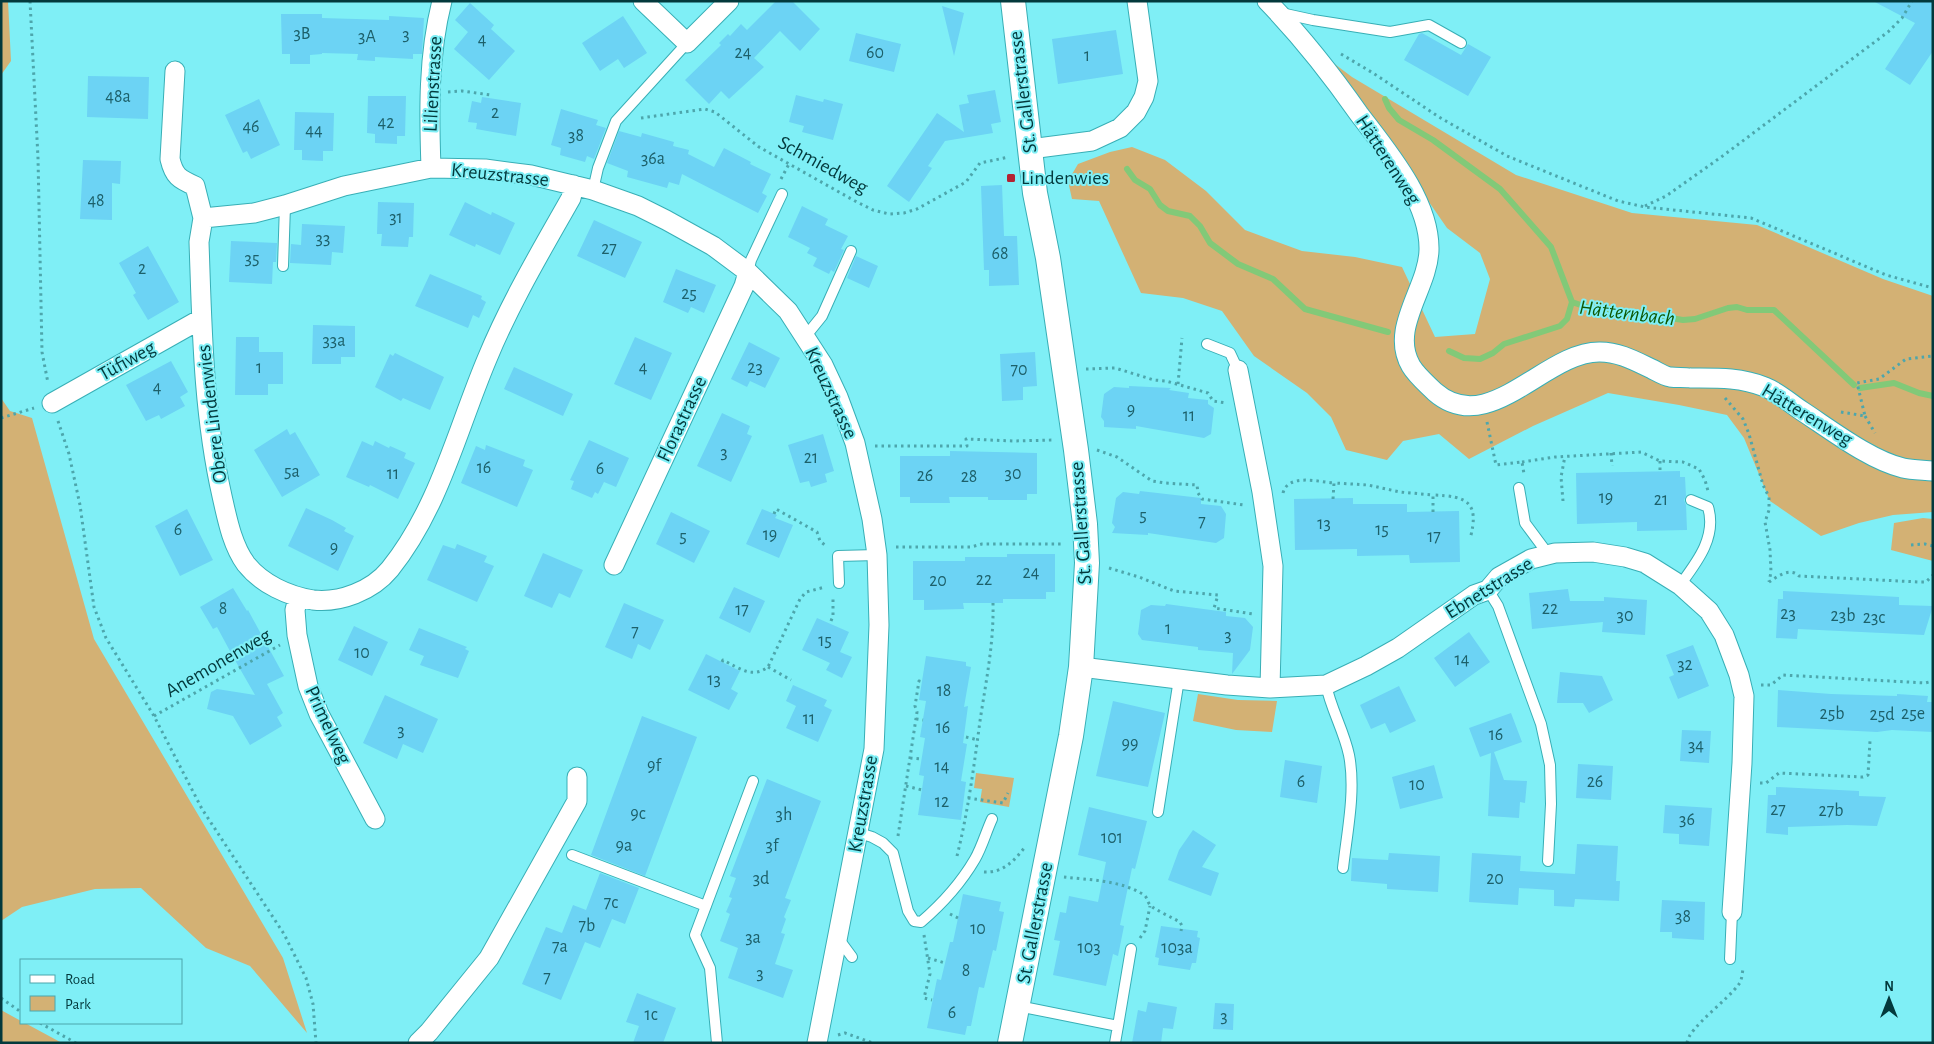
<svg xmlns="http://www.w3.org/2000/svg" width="1934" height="1044" font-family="'Alegreya Sans',sans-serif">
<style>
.green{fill:#d3b174}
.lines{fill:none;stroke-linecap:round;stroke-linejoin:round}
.stream{stroke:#82c978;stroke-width:6}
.building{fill:#6cd3f4}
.service-casing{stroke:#38afb6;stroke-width:12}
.minor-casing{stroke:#38afb6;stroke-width:21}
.tertiary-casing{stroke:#38afb6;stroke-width:26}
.path{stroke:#4da6ac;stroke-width:3;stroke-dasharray:2.5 4;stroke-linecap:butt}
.service{stroke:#fff;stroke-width:10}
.minor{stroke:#fff;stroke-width:19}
.tertiary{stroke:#fff;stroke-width:24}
.poi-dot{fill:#b42232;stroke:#7feff6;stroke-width:2}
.labels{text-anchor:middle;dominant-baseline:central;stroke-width:4;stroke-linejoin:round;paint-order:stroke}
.number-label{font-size:18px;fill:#1d606a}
.street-label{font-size:20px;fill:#03393c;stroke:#7feff6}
.poi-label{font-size:20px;fill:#03393c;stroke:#7feff6;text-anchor:start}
.water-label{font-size:21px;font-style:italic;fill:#0e5703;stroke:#7feff6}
</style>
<rect width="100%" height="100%" fill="#7feff6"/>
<!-- green -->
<path class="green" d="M1,1H8L11,61L1,75Z
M1332,62L1352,77L1516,175L1632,213L1757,225L1883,279L1933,296V512L1893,515L1859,523L1821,536L1770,501L1744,438L1727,415L1679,405L1608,393L1533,426L1469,459L1439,434L1403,441L1387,460L1346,450L1331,417L1307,393L1254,356L1222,311L1183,298L1141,293L1099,201L1072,199L1068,181L1078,164L1110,152L1132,147L1165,160L1206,191L1245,230L1302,251L1355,257L1402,267L1435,337L1475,334L1490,279L1480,253L1447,228Z
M1,398L10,411L32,418L94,639L283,958L307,1033L250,966L206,948L141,888L95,889L22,907L1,921Z
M1923,518L1933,519V561L1891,550L1894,523Z
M1198,694L1238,700L1277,701L1272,732L1236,730L1193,721Z
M976,773L1014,778L1009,807L980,802L982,789L974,788Z
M1,1010L21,1021V1023H25L62,1043H1Z"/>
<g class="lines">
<!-- stream -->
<path class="stream" d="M1385,99L1389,108L1399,120L1433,140L1500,189L1551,247L1572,302
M1127,169L1135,180L1150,189L1160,205L1168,211L1190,216L1200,226L1210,243L1238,264L1273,279L1305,309L1388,332
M1449,351L1464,358L1480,359L1493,353L1504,344L1560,326L1567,319L1572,302L1601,312L1638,313L1683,320L1695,319L1728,308L1737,307L1747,310H1774L1854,385
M1860,388L1894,383L1919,393L1933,396"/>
</g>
<!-- building -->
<path class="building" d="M776,1H792L820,29L800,51L780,31L754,58L764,67L729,99L721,91L709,104L685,80L720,46L721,45L719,43L728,34L730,36L741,24L747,30Z
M1873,1H1933V51L1910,85L1885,69L1915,23Z
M470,3L494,25L491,29L515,51L489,80L454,49L468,32L455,20Z
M942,6L964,13L954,56Z
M281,14H322V18L389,20V16L424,18L422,54H413V59L375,57V61L357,60L358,54L322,53V54L310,55V64H290V54H282Z
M623,16L647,53L624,68L618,59L600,71L582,43Z
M1116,30L1123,74L1058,84L1052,39Z
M856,33L901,44L894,72L849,61Z
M1422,33L1461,55L1468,44L1491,57L1468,96L1404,60L1419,34Z
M88,76L149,77L148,119L87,117Z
M995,90L1001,122L991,124L993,133L945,141L928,166L932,168L909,202L887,186L937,113L964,132L959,105L969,103L967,95Z
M796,95L823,102L824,99L843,104L833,140L802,132L804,126L789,122Z
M368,96H406L405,136H397V144L375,143V134L367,133Z
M482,97L521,103L516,136L476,129L477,123L468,122L472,101L481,103Z
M259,99L280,145L251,159L247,151L243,153L225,115Z
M561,109L598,120L596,125L606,128L594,159L587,156L585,162L560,155L561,148L551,145Z
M295,112L334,113L333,151H323V161L302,160V150H294Z
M619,131L641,137L642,133L674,142L673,146L689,150L688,154L714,167L724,148L751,162L750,164L771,174L762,193L767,196L758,213L682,174L679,185L669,182L667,188L627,177L628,171L607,163Z
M83,160L121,161L120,184L112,183V220L80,219Z
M1002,185L1004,236H1017L1019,285L989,286V270H984L981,186Z
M378,202L414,203L413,237H409L408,247L381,246L382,234H377Z
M465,202L491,215L492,212L515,223L500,255L476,244L475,247L449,235Z
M802,206L828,219L825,225L848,236L841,249L844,250L834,272L831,270L829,274L813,266L817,258L807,253L810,248L788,237Z
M594,220L642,242L625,278L577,256Z
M302,224L345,226L343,253L332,252L331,265L290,263L291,244L301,245Z
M231,241L277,243L276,262H273L272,284L229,282Z
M148,246L179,302L148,320L133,295L136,293L119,263Z
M856,256L878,266L869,288L847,278Z
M676,269L716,285L704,313L691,307L688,313L663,302Z
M430,274L482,296L481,299L486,302L479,318L473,315L468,328L415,306Z
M313,325L355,326V357H341V364H312Z
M236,337H259V352H283V384H268V395H235Z
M635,337L672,353L651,400L614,384Z
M749,342L780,358L765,388L750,381L747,387L731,379Z
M1035,352L1037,386L1023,387V400L1002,401L1000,354Z
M395,353L444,377L430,410L403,398L401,401L375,387L390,354L393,356Z
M171,361L188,392L180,397L185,406L161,419L159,415L146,421L126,385Z
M514,367L573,394L563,416L504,389Z
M1129,386L1171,388L1169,390L1189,393L1188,398L1208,400V404L1214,408L1211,434L1204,438L1136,426V429L1104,427V421L1101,417L1104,394L1114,387L1129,388Z
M722,413L750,426L747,434L752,436L731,482L697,466Z
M287,429L290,435L295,432L320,475L282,497L254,450Z
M823,434L834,471L825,474L827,482L811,487L809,481L800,483L788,445Z
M589,440L629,458L616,487L604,482L598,494L595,492L592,498L571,489L574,481L570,480Z
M362,441L373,446L375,441L389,448L390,446L406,453L404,458L415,463L398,499L370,485L369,487L346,477Z
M486,445L525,460L523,466L533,470L517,507L461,483L476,446L485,450Z
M950,451L1037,453V494H1027V500H988V497H949L950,503H910V497H900V456H950Z
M1680,471V477H1685L1686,496L1684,500L1686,505L1687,530L1637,531V522L1577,524L1576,473Z
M1140,491L1201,498V504L1221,506L1226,514L1224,538L1216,543L1148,533V535L1112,533L1115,527L1112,523L1116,498L1123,492L1139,494Z
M1353,498V504H1407V512L1459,511L1460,562L1410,563L1409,555L1357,556V549L1295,550L1294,499Z
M306,508L332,520L346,528L344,531L354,536L338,571L288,546Z
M187,509L213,560L180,576L155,526Z
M762,509L777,515L775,518L793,525L779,558L746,544Z
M671,512L710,531L694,563L656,544Z
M457,544L487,556L484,562L494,566L477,602L427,580L443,545L455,549Z
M543,553L583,570L570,598L559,593L552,608L524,596Z
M1007,554H1055V592H1046V599H1003V603H963L964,609L924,610V600H913V561H965V557H1007Z
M734,587L765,601L750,633L719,618Z
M233,588L247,611L248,610L284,676L267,684L283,713L277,717L282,726L250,745L233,716L207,709L211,692L217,689L255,695L232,655L243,649L242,647L231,653L217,627L213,629L200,607Z
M1568,589L1570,601H1604V597L1647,600L1645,635L1602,632L1603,622L1532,629L1529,593Z
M1783,591L1899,597V605L1933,606L1924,635L1798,629L1797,639L1776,638L1778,599H1783Z
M624,603L664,620L650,650L638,644L632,659L605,647Z
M1166,604L1226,612V616L1245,618L1253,627L1250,650L1232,674L1233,653L1198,650V647L1142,640L1138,634L1141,610L1151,605L1165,606Z
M817,618L849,632L840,652L852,657L842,678L826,670L830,663L802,650Z
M354,626L388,642L372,676L338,660Z
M419,628L467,647L465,649L469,651L458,678L420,665L424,656L409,650Z
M1469,632L1490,662L1455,687L1434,658Z
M1693,645L1709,686L1678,699L1669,677L1674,675L1666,655Z
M706,654L740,671L731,689L738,693L729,710L688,690Z
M926,656L966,662V666L971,667L964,707L968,706L963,743L967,744L961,781L966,782L961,820L918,815L924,776L919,775L925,738L920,737L926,701L919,700Z
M1560,672L1602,676L1613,700L1589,713L1583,703H1557Z
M793,685L827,700L824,706L832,710L818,742L786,728L796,706L786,701Z
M1399,686L1416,721L1390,733L1385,723L1371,729L1360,705Z
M1778,690L1831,694L1897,696V694L1928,696L1927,702H1933V732L1892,730L1877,732L1777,727Z
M385,695L438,719L423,753L403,744L397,759L363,743Z
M1113,701L1165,713L1148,787L1096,776Z
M1511,713L1522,742L1494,752L1504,780L1527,781L1525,803L1520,802L1519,818L1488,816L1491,753L1480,757L1469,728Z
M642,716L697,737L645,876L591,855Z
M1682,730L1711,731L1709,763L1680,761Z
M1285,760L1322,766L1317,803L1280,797Z
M1578,764L1613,766L1611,800L1576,798Z
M1434,765L1443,798L1400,809L1392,777Z
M767,779L821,801L785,898L791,900L784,917L786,919L781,933L785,934L775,964L793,970L783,998L728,978L738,948L720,941L730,914L726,912L732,898L729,897L736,878L730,876Z
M1776,787L1859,791V796L1886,797L1877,826L1847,825L1788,827V835L1766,833L1768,795H1776Z
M1665,805L1712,808L1709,846L1679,844V834L1663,833Z
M1089,807L1147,821L1135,869L1132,868L1120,925L1124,926L1118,956L1113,954L1106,986L1053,975L1060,941L1054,940L1060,912L1066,913L1069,896L1098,902L1106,862L1078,855Z
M1193,830L1216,845L1202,867L1219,873L1211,896L1168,880L1179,850Z
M1577,844L1618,846L1616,881H1620L1619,901L1575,899L1574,907L1554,906V890L1519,888L1518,905L1469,902L1472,853L1521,856L1520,871L1575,874Z
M1389,853L1440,856L1438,892L1387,889V884L1351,881L1352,858L1388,860Z
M600,873L639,888L625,924L612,919L600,948L585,942L561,1000L522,984L546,927L562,933L573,905L586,910Z
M963,894L1001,902L999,911L1004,912L996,951L993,950L984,988L979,987L971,1026H967L965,1035L927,1028L937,979L941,980L950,942H953Z
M1662,900L1705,902L1704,940L1672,938V932H1660Z
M1161,926L1198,931L1197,937L1200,938L1196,963H1192L1190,970L1158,965L1159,958L1155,957Z
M637,993L676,1008L663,1043H633L639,1026L626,1022Z
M1148,1002L1177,1007L1173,1029L1163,1028L1161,1043H1132L1138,1010L1146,1012Z
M1215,1003L1234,1004L1233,1030L1213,1029Z"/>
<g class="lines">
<defs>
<path id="service" d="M1281,13L1313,20L1390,32L1429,25L1461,43
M593,190L598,168L616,121L687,43
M283,266L285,205
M748,272L751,260L782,194
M805,337L822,316L851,251
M1207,344L1230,353L1238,370
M1519,488L1525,523L1548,554
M839,583L838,556L877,555
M1680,585C1697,562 1717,537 1708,507L1691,500
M1488,590L1498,606L1541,724L1550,765L1551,804L1548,861
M1326,685C1331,709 1344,731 1349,755C1356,791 1347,832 1343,868
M1158,812L1179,679
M859,833L872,837L883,843L893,853L908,911L914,921L921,922C942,904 961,883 975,859C982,847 986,832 992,819
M572,855L706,906
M838,938L852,957
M1730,959L1732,912
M1018,1006L1118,1026L1131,949
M717,1043L710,968L695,935L753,781
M1115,1043L1118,1026"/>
<path id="minor" d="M643,1L687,43L729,1
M1267,1C1301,36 1331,74 1359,114C1387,151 1430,201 1429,250C1428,289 1389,328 1411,366C1417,376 1427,384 1435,392C1489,439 1545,351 1600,352C1619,352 1635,361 1652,369C1658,372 1664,376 1670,377C1677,378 1684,377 1690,378C1716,378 1740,377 1765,387C1778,392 1790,403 1802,411C1831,430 1870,460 1903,468C1912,470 1923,470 1933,471
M175,71L170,159C174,176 179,179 195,186L203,218L199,242C202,327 203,412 222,496C227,518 232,545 246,564C262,584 288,596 313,600C340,603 372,591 390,569C439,508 457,430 487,359C510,303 541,251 571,198L574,185
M1030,149L1092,141L1120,128L1136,112L1144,97L1148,81L1137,1
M431,168C429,112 428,56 442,1
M203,218L254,213L285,205L344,186L431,168L485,169L531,175L593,190L638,206L666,220L713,246L748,272L788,311L823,365L838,397L855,443L872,519L877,555L879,625L874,749L817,1043
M1238,370L1262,492L1273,566L1270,688
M52,403L201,319
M614,565L744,286L748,272
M298,598L295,610L297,635L308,686L319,714L375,819
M1081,667L1227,685L1270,688L1326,685L1366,666L1398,648L1474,595L1488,590L1499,577L1531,559L1555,553L1593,552L1625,557L1645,563L1680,585L1709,611L1724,635L1739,675L1744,696L1742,763L1732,912
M418,1043L429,1032L489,958L577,801V777"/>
<path id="tertiary" d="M1010,1043L1071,736L1081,667L1087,563L1085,524L1076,450L1048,258L1035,193L1013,1"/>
</defs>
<!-- service casing -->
<use href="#service" class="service-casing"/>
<!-- minor casing -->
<use href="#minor" class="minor-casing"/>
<!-- tertiary casing -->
<use href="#tertiary" class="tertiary-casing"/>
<!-- path -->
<path class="path" d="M30,1L38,158L42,352L48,383
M1341,54L1373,73L1439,117L1507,156L1618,201L1645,207L1751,218L1886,275L1933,288
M448,92L462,91L491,95
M641,118L705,109L715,112L759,147L855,201L873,210L889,214L904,213L917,209L966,182L980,163L1009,157
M781,179L789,164
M1645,206L1666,196L1724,155L1888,32L1902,18L1912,1
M1086,369L1115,368L1154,380L1166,381L1208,393L1213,401L1226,403
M1178,384L1182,338
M1725,398L1743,419L1749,434L1763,485L1769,497V510L1765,522L1770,550L1771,572L1769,582
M1841,412L1865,416L1857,383L1879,379L1906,359L1933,356
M1865,416L1875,433
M1,418L34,408
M58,421L69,454L80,505L94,607L106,638L154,716L202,809L284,934L306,978L313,1004L316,1043
M1487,422L1496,465L1522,462L1524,474
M875,446H967L966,439L1013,441L1054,440
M1097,450L1117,457L1152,481L1165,483L1197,485L1198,493L1202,499L1244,505
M1611,453L1612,466
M1660,461V471
M1522,462L1555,457L1641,452L1660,461L1683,462L1699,469L1705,480L1708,491
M1283,493C1288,473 1319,482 1334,483
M1333,499L1334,483L1368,485L1400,492L1433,495
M1563,501L1561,477L1565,456
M1433,512V495C1467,496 1480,502 1470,539
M774,514L776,509L817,532L820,541L826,546
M1911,545L1925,544L1933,546
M896,547H971L982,544H1064
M1109,568L1139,577L1174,591L1218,595L1214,608L1253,614
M1769,582C1778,576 1790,567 1799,576L1919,582H1926L1933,575
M831,621L833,616V597
M722,662L723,660C739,668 752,679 768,667L800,599L806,592L825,587
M768,667L791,680
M1761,685H1771L1783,675L1925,683L1933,681
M154,716L280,645
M916,719L923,720
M966,737L978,740
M910,758L921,759
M1760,783H1766L1779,773L1863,777L1868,775L1870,741
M906,786L922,790
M968,798L1003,803L1008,793
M898,836L917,712L915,706L919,681L922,682
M957,856C968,812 974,766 980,721C986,681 994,643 993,603
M984,872C1003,873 1014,861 1025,847
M1064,877C1089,880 1121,880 1144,895C1147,897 1147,901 1150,905C1155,910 1173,918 1180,922L1182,926L1181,931
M950,914L958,918
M924,935L930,974L924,998L932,1000
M1140,938L1145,931L1150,906
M928,958L945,963
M1,998L21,1012
M40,1023L76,1043
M838,1035L845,1033L873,1043
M1687,1043C1688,1028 1728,1000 1739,984C1742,980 1742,974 1743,969"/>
<!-- service -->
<use href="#service" class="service"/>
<!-- minor -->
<use href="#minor" class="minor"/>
<!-- tertiary -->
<use href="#tertiary" class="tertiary"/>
</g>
<!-- markers -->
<rect class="poi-dot" x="1006" y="173" width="10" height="10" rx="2.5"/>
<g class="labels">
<!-- number labels -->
<g class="number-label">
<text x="302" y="34">3B</text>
<text x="406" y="35">3</text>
<text x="367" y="37">3A</text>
<text x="482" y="40">4</text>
<text x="743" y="53">24</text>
<text x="875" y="53">60</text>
<text x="1087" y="56">1</text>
<text x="118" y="97">48a</text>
<text x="495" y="113">2</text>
<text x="386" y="123">42</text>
<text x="251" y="127">46</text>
<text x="314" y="131">44</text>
<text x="576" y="136">38</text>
<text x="653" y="159">36a</text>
<text x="96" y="201">48</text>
<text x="396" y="218">31</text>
<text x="323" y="239">33</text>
<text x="609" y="249">27</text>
<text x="1000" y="254">68</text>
<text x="252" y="259">35</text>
<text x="142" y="269">2</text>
<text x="689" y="294">25</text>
<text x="334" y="341">33a</text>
<text x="259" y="368">1</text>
<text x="643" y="368">4</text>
<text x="755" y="368">23</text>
<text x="1019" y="370">70</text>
<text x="157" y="388">4</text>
<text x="1131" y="410">9</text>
<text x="1189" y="416">11</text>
<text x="724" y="453">3</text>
<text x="811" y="458">21</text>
<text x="484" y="468">16</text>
<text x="600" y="469">6</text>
<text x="292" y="472">5a</text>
<text x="393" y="474">11</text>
<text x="1013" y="474">30</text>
<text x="925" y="476">26</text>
<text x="969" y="477">28</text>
<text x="1606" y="498">19</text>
<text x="1661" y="500">21</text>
<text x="1143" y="516">5</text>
<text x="1202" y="522">7</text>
<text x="1324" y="524">13</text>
<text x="178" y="530">6</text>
<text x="1382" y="530">15</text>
<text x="770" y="535">19</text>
<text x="683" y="537">5</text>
<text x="1434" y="537">17</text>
<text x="334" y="548">9</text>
<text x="1031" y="573">24</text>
<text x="984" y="580">22</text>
<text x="938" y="581">20</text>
<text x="223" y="609">8</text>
<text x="1550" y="609">22</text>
<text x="742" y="610">17</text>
<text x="1788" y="614">23</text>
<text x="1625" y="616">30</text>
<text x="1843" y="616">23b</text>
<text x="1874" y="618">23c</text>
<text x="1168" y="629">1</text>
<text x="635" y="632">7</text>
<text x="1228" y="636">3</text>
<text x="825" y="641">15</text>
<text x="362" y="653">10</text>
<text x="1462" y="660">14</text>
<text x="1685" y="665">32</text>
<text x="714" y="680">13</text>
<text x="944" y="691">18</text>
<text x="1832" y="714">25b</text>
<text x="1913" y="714">25e</text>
<text x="1882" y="715">25d</text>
<text x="809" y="719">11</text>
<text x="943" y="728">16</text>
<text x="401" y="731">3</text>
<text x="1496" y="735">16</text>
<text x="1130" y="744">99</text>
<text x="1696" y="746">34</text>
<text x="654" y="766">9f</text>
<text x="942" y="767">14</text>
<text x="1301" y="782">6</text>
<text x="1595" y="782">26</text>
<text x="1417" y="785">10</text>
<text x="942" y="802">12</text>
<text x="1778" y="810">27</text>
<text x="1831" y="811">27b</text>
<text x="638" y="814">9c</text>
<text x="784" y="815">3h</text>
<text x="1687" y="820">36</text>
<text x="1112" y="838">101</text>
<text x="624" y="846">9a</text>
<text x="772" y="846">3f</text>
<text x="761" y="879">3d</text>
<text x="1495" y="879">20</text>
<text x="611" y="903">7c</text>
<text x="1683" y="917">38</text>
<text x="587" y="926">7b</text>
<text x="978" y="929">10</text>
<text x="753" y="938">3a</text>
<text x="560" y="947">7a</text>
<text x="1089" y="948">103</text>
<text x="1177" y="948">103a</text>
<text x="966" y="971">8</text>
<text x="760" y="974">3</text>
<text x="547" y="978">7</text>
<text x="952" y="1013">6</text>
<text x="651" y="1015">1c</text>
<text x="1224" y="1017">3</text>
</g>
<!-- street labels -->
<g class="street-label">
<text transform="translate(433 84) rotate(-87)">Lilienstrasse</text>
<text transform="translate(1023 92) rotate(-97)">St. Gallerstrasse</text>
<text transform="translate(1388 160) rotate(57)">Hätterenweg</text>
<text transform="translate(823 165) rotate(29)">Schmiedweg</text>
<text transform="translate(500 175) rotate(6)">Kreuzstrasse</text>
<text transform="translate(127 361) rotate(-29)">Tüfiweg</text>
<text transform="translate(831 393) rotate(65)">Kreuzstrasse</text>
<text transform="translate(212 414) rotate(-97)">Obere Lindenwies</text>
<text transform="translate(1807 415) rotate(31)">Hätterenweg</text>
<text transform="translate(682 419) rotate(-65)">Florastrasse</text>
<text transform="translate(1081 523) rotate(-94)">St. Gallerstrasse</text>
<text transform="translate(1489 588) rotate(-32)">Ebnetstrasse</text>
<text transform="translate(218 663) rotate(-30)">Anemonenweg</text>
<text transform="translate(328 725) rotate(65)">Primelweg</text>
<text transform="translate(863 804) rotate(-80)">Kreuzstrasse</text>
<text transform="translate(1035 923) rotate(-79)">St. Gallerstrasse</text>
</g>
<!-- poi labels -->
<g class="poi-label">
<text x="1021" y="178">Lindenwies</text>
</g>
<!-- water labels -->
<g class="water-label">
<text transform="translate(1627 313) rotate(7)">Hätternbach</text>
</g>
</g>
<!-- border -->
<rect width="1934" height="1044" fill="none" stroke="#03393c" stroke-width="5"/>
<!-- legend -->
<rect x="20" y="959" width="162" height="65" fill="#7feff6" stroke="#4da6ac"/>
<rect x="30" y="975" width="25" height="8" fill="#ffffff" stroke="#4da6ac"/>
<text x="65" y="984" font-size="15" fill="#03393c">Road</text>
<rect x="30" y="996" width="25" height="15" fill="#d3b174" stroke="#4da6ac"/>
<text x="65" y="1009" font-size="15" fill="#03393c">Park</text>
<!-- north arrow -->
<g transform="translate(1889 999)" stroke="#7feff6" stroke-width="4" paint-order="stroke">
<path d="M0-4L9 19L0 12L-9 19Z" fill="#03393c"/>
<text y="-8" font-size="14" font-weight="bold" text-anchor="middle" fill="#03393c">N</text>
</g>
</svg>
